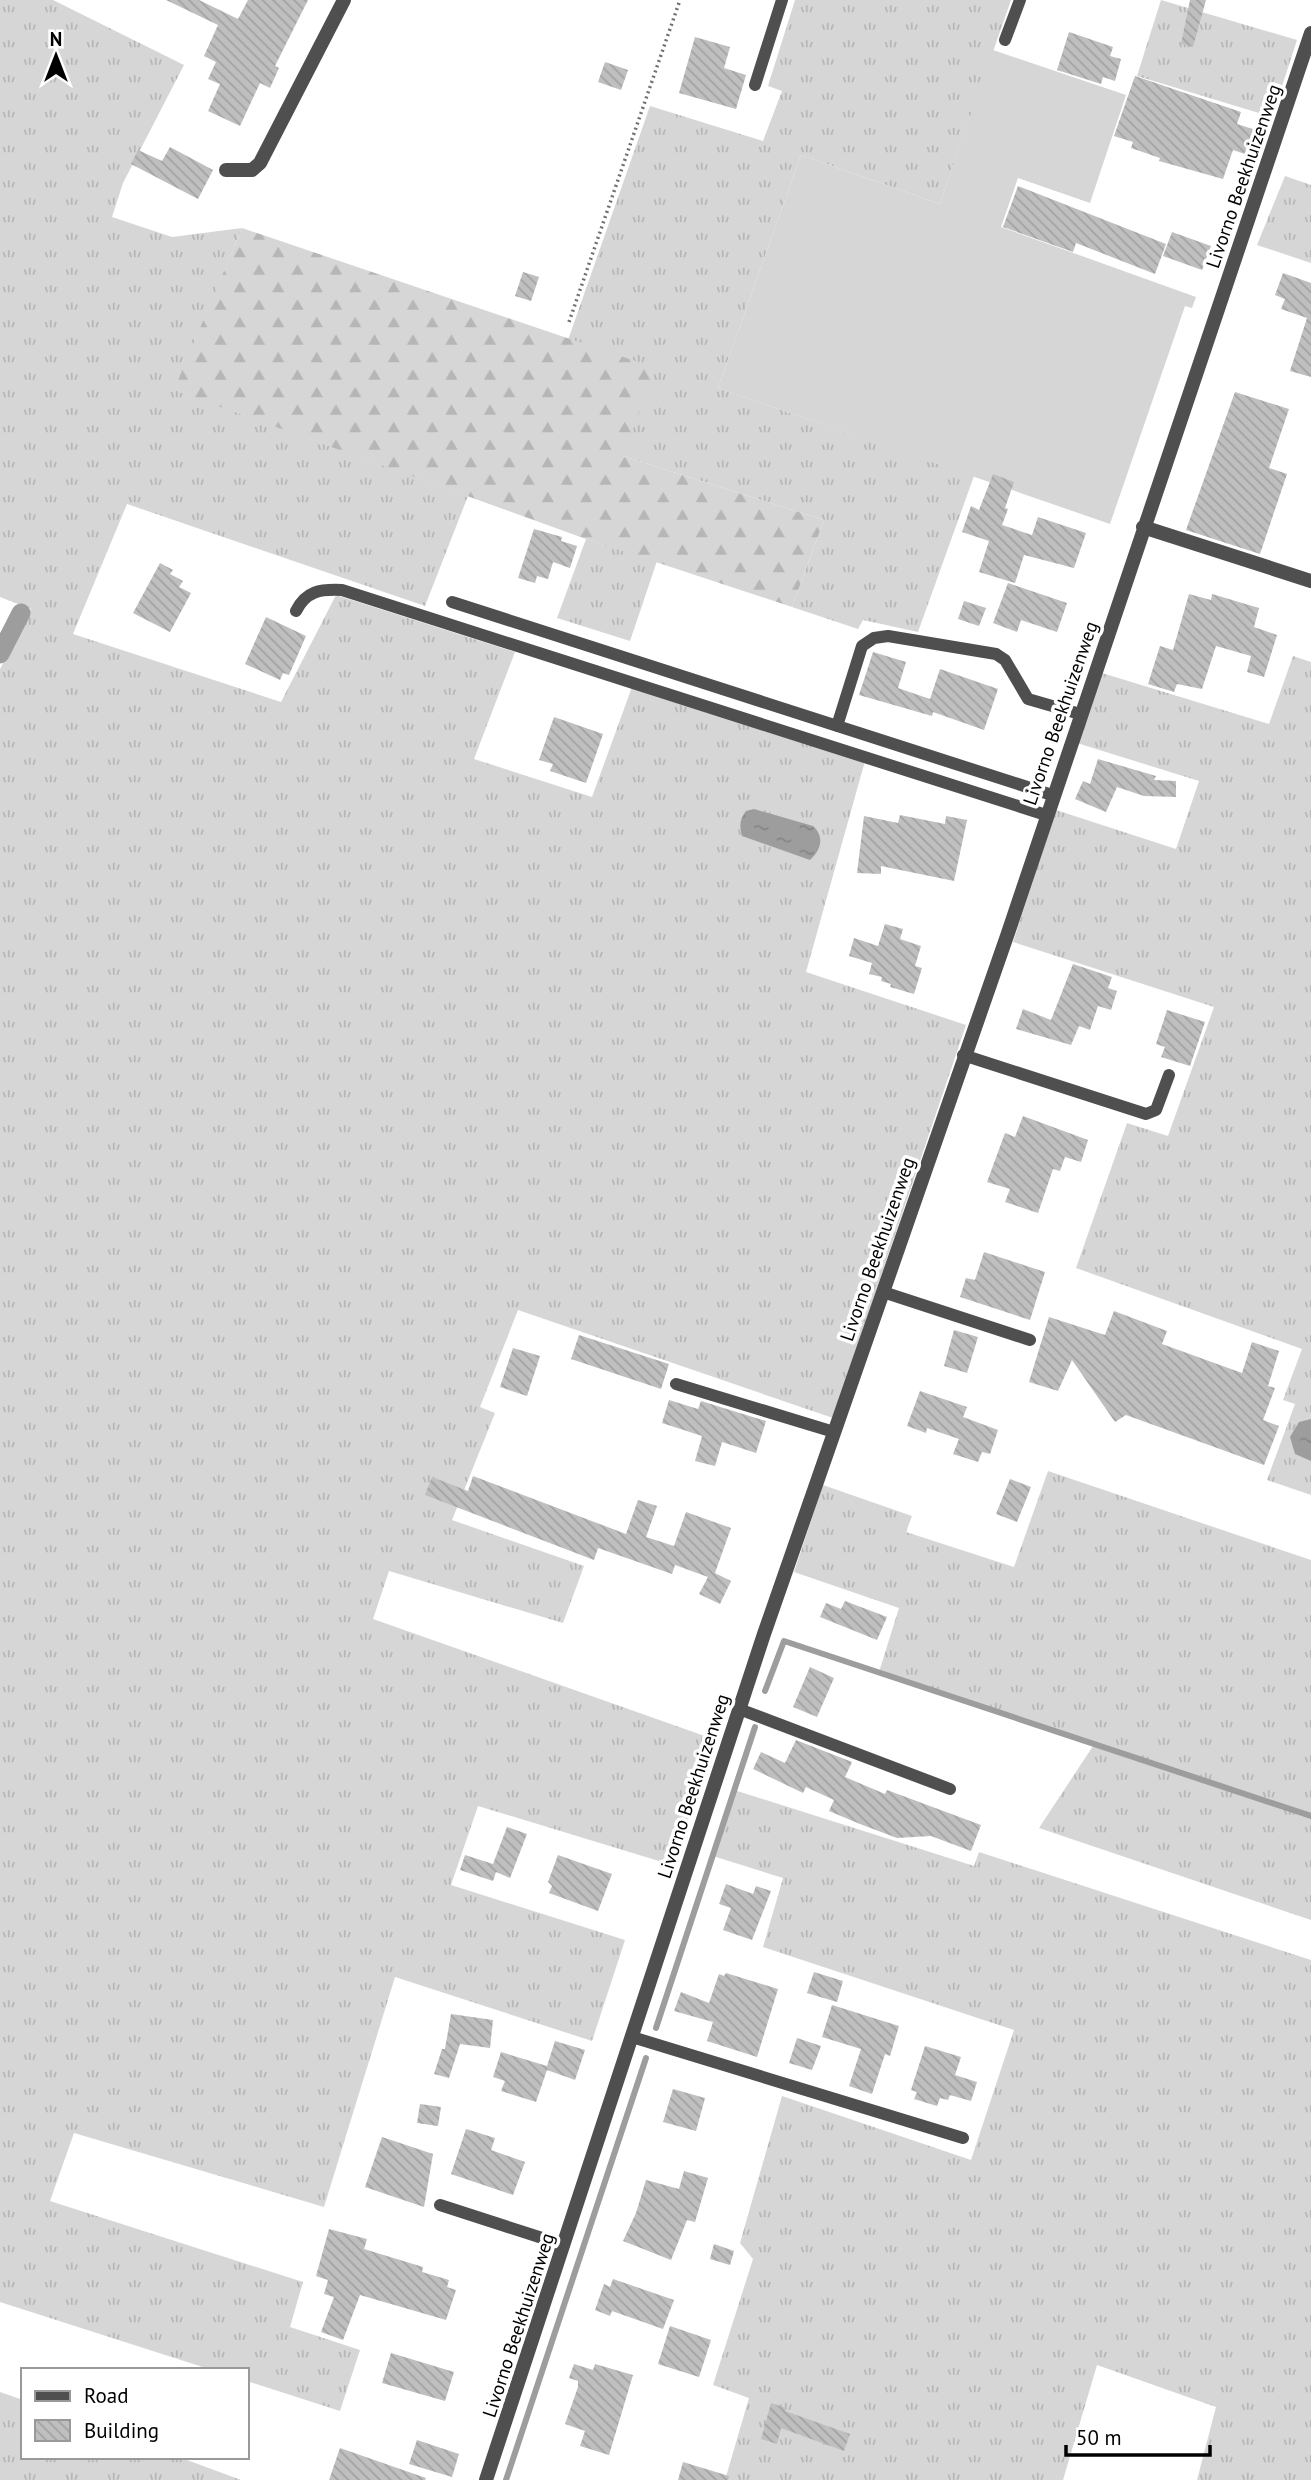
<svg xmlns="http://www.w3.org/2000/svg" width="1311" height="2480" font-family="'PT Sans',sans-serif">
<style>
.grass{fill:url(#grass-tufts)}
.forest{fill:url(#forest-firs)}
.garden{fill:#d6d6d6}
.water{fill:url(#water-ripples)}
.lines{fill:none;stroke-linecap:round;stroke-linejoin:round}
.stream{stroke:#9d9d9d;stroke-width:6}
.canal{stroke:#9d9d9d;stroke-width:19}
.building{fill:url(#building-back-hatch)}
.path{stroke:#717171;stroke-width:3.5;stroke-dasharray:2 3.5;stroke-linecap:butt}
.service{stroke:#4f4f4f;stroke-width:12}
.minor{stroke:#4f4f4f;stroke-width:14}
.labels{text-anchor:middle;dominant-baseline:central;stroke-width:7;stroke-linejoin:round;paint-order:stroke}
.street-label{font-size:19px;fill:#000;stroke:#fff}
</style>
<defs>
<pattern id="grass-tufts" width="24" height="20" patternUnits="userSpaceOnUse" patternTransform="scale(1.75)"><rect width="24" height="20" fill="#d6d6d6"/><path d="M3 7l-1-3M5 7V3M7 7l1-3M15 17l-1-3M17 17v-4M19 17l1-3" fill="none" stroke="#b6b6b6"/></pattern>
<pattern id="forest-firs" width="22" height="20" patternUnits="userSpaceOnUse" patternTransform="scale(1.75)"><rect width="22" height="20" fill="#d6d6d6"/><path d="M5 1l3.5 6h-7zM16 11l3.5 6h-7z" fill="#b6b6b6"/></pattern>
<pattern id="water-ripples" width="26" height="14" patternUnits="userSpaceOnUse" patternTransform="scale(1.75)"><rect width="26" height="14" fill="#9d9d9d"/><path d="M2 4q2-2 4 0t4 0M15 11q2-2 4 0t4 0" fill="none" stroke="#858585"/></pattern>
<pattern id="building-back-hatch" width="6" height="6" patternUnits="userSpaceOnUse" patternTransform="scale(1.75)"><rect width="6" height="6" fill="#bfbfbf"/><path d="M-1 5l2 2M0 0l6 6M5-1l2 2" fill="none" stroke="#a2a2a2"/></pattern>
</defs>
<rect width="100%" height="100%" fill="#fff"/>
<!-- grass -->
<path class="grass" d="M0,0H53L184,65L123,183L112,217L172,237L242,228L175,390L468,496L425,606L127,504L73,634L281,702L336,595L515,652L474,759L592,797L632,687L865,761L806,972L966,1025L833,1418L518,1310L480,1407L495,1413L452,1520L584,1566L563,1623L389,1571L373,1619L716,1740L672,1865L478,1806L451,1885L625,1940L592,2041L395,1977L324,2207L74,2133L50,2201L303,2282L290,2327L360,2350L340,2411L247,2381V2370H212L0,2302V669L31,609L0,597Z
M795,0H1011L940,204L801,155L718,388L974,476L918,632L863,620L858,629L792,607L824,520L623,456L568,340L650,106L763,141L782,91L768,86Z
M1161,0L1297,40L1272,117L1137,76Z
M1285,176L1311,185V263L1257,245Z
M586,539L657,561L630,641L557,618Z
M1293,656L1311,662V1495L1267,1480L1295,1404L1283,1400L1302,1349L1076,1268L1127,1123L1168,1136L1214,1007L1013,942L1056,810L1176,849L1199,781L1077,743L1102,673L1269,724Z
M1048,1471L1311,1560V1920L1039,1828L1095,1743L879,1672L899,1608L794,1572L823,1485L912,1516L906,1532L1014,1567Z
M734,1790L974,1866L979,1852L1311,1960V2480H1197L1216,2407L1097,2365L1063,2480H725L749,2398L713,2385L753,2259L740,2243L782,2096L971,2160L1014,2030L763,1947L783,1878L713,1856Z
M0,2392L23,2400V2457H179L241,2480H0Z"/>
<!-- forest -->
<path class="forest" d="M242,228L656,368L623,456L824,520L792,607L586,539L174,390Z"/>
<!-- garden -->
<path class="garden" d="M993,50L1126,95L1090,203L1018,178L1001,227L1196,297L1192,308L1185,306L1110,524L718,388L801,155L940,204Z"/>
<!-- water -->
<path class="water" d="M754,809L813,826C825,837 821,850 810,860L742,836C739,825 740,819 746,811Z
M1311,1419V1461L1295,1454L1290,1437L1299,1422Z"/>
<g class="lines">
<!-- stream -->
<path class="stream" d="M765,1691L784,1641L1311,1816
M656,2028L755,1727
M506,2480L646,2058"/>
<!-- canal -->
<path class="canal" d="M0,654L21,613"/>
</g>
<!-- building -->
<path class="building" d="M166,0H199L238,19L248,0H308L275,66L279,68L270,88L260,83L240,126L208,111L220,84L208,79L216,62L204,56L218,25Z
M1190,0H1206L1193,47L1181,44Z
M1069,32L1113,47L1110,56L1121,59L1115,81L1103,77L1101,84L1057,70Z
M695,37L730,47L724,68L746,75L736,109L679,93Z
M605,62L628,70L621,90L598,82Z
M1135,76L1241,112L1237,124L1259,131L1251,156L1233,150L1223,179L1159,161L1160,158L1131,148L1133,142L1114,136Z
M170,147L213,170L198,199L131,164L138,150L162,161Z
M1018,186L1166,244L1155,274L1076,243L1073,252L1003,227Z
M1172,232L1211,246L1202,270L1163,256Z
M523,272L539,277L531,301L515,296Z
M1283,273L1311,283V377L1290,371L1307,318L1281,309L1285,299L1275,295Z
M1235,392L1289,409L1269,468L1287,474L1260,554L1186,530Z
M993,474L1014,482L1005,508L1008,509L1002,525L1032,535L1038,517L1086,533L1074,568L1024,555L1015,583L979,572L989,541L962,532L971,506L979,510Z
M534,529L562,537L561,541L577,546L570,568L553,562L548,579L537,576L535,583L518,578Z
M160,563L173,570L170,574L183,581L179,587L191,593L170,632L133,613Z
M1008,583L1067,603L1057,632L1021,620L1017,632L993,623Z
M1189,594L1211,600L1212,594L1259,608L1254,627L1277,635L1264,677L1247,672L1251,656L1216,646L1202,689L1177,684L1174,692L1148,684L1160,646L1173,650Z
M964,601L986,608L979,626L958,619Z
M266,617L306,636L289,675L283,673L280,680L245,664Z
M873,652L906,662L898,688L930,699L940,669L998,689L984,730L933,712L932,716L859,695Z
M554,717L603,734L586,783L550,771L553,764L539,760Z
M1098,759L1156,776L1154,780L1176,781V797L1144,796L1117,787L1106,812L1075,799L1083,781L1090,784Z
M900,815L945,824L946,816L967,820L954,881L881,866V874L857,873L864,816L898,823Z
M885,924L903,929L900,939L921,946L915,966L922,968L914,994L890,987L891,984L881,981L882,977L869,974L872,963L849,956L854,938L878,946Z
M1073,964L1112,977L1108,988L1117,991L1111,1010L1098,1006L1090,1030L1079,1026L1071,1045L1016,1029L1023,1009L1051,1020Z
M1167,1010L1205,1022L1190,1066L1161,1057L1165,1047L1156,1044Z
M1023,1116L1088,1140L1081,1162L1065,1157L1060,1171L1053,1169L1038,1213L1005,1202L1010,1189L987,1182L1005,1133L1015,1137Z
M984,1252L1045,1272L1030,1320L960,1297L966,1278L975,1280Z
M1114,1311L1167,1331L1162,1344L1242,1373L1252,1342L1279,1351L1268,1386L1275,1388L1263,1420L1279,1426L1264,1465L1126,1415L1115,1422L1072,1360L1058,1391L1029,1382L1049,1317L1105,1335Z
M954,1330L978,1337L967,1373L944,1366Z
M579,1335L669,1364L661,1389L571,1359Z
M513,1348L540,1356L527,1396L500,1387Z
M920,1391L967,1407L963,1417L998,1430L990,1454L982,1452L978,1462L953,1454L959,1439L927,1428L926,1433L907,1426Z
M669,1400L698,1409L701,1401L766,1421L756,1453L722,1442L715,1466L695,1461L702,1436L662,1423Z
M473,1476L626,1534L638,1500L657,1506L646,1537L674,1546L686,1512L731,1528L715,1573L731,1581L720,1604L699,1594L708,1577L675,1565L672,1574L598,1548L594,1560L425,1495L432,1477L468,1491Z
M1010,1479L1031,1487L1017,1522L996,1514Z
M845,1601L887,1617L877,1640L820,1617L826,1603L841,1609Z
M810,1667L834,1678L817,1717L793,1707Z
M796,1740L852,1762L845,1777L885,1794L887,1790L981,1825L971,1851L931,1836L897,1838L860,1824L829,1811L834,1800L806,1787L803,1793L753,1769L761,1752L785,1763Z
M507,1827L527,1834L510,1878L496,1872L493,1881L460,1870L465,1855L493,1864Z
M558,1855L612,1874L598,1911L549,1893L552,1886L548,1882Z
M726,1884L753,1894L756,1886L771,1891L752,1940L723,1930L731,1908L719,1904Z
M814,1972L843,1981L837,2002L807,1993Z
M726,1973L778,1989L757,2057L707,2041L713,2022L674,2011L681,1992L709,2003L719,1974L724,1976Z
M832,2005L899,2026L890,2056L885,2054L872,2094L849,2086L861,2049L822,2037Z
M451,2014L493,2020L490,2048L460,2044L449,2078L434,2074L442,2049H445Z
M797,2038L821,2046L812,2070L789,2063Z
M555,2041L585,2050L575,2080L547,2070L536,2102L501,2091L505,2081L493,2077L501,2052L547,2066Z
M925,2046L961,2057L955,2075L977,2082L971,2101L950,2095L948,2100L940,2098L937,2106L914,2099L917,2092L911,2090Z
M673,2089L705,2098L696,2131L663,2122Z
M420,2104L441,2107L438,2126L417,2123Z
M466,2129L495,2138L491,2150L525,2162L513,2195L451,2174Z
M382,2137L433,2154L424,2207L365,2187Z
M684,2171L708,2178L695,2222L687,2220L671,2260L623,2241L636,2213L646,2180L679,2189Z
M329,2229L367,2239L364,2249L423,2267L422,2272L449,2280L447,2287L456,2290L446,2320L360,2295L343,2340L321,2332L334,2297L324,2294L328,2280L316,2276Z
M714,2244L734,2251L730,2265L710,2259Z
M613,2279L674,2300L663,2329L612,2311L610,2316L595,2310L604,2284L610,2287Z
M670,2326L711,2340L699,2377L658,2364Z
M391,2353L454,2372L445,2401L382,2383Z
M574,2364L593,2370L595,2364L633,2375L609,2455L580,2446L585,2431L565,2424L578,2387V2381L569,2378Z
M771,2403L786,2408L785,2411L850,2434L844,2451L781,2428L777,2444L761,2439Z
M417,2440L459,2454L452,2477L409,2464Z
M340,2448L426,2478L425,2480H329Z
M683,2462L729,2476L728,2480H678Z"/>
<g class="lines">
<!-- path -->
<path class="path" d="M569,322L680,0"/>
<!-- service -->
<path class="service" d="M1005,40L1020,0
M755,85L782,0
M452,602L1052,795
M296,611C306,591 320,589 342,590L1046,815
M837,726L862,646L874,638L888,636L996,654L1005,660L1028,699L1080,714
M963,1055L1146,1114L1156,1110L1169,1075
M883,1292L1030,1340
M676,1384L834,1432
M739,1709L950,1789
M632,2037L963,2138
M440,2205L564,2245"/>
<!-- minor -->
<path class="minor" d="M226,170H252L260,163L344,0
M1143,527L1311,581
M486,2480L764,1634L1008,933L1311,33"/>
</g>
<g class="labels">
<!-- street labels -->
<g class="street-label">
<text transform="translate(1243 176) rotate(-71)">Livorno Beekhuizenweg</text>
<text transform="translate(1060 713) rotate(-71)">Livorno Beekhuizenweg</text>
<text transform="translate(877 1249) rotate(-71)">Livorno Beekhuizenweg</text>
<text transform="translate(693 1786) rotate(-72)">Livorno Beekhuizenweg</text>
<text transform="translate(518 2325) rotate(-72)">Livorno Beekhuizenweg</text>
</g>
</g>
<!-- legend -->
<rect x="21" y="2368" width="228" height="91" fill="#ffffff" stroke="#999999" stroke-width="2"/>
<rect x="35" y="2391" width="35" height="10" fill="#4f4f4f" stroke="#999999" stroke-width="2"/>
<text x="84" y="2403" font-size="21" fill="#000000">Road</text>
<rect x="35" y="2420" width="35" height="21" fill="url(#building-back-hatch)" stroke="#999999" stroke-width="2"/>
<text x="84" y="2438" font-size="21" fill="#000000">Building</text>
<!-- north arrow -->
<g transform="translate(56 56)" stroke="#ffffff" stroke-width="5" paint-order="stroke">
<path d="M0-5L12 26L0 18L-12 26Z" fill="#000000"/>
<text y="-10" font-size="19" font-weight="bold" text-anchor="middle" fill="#000000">N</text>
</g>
<!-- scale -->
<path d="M1066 2445v10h144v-10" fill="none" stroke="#000000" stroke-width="3.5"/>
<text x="1076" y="2445" font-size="21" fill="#000000" stroke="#ffffff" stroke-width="5" paint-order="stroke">50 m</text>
</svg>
